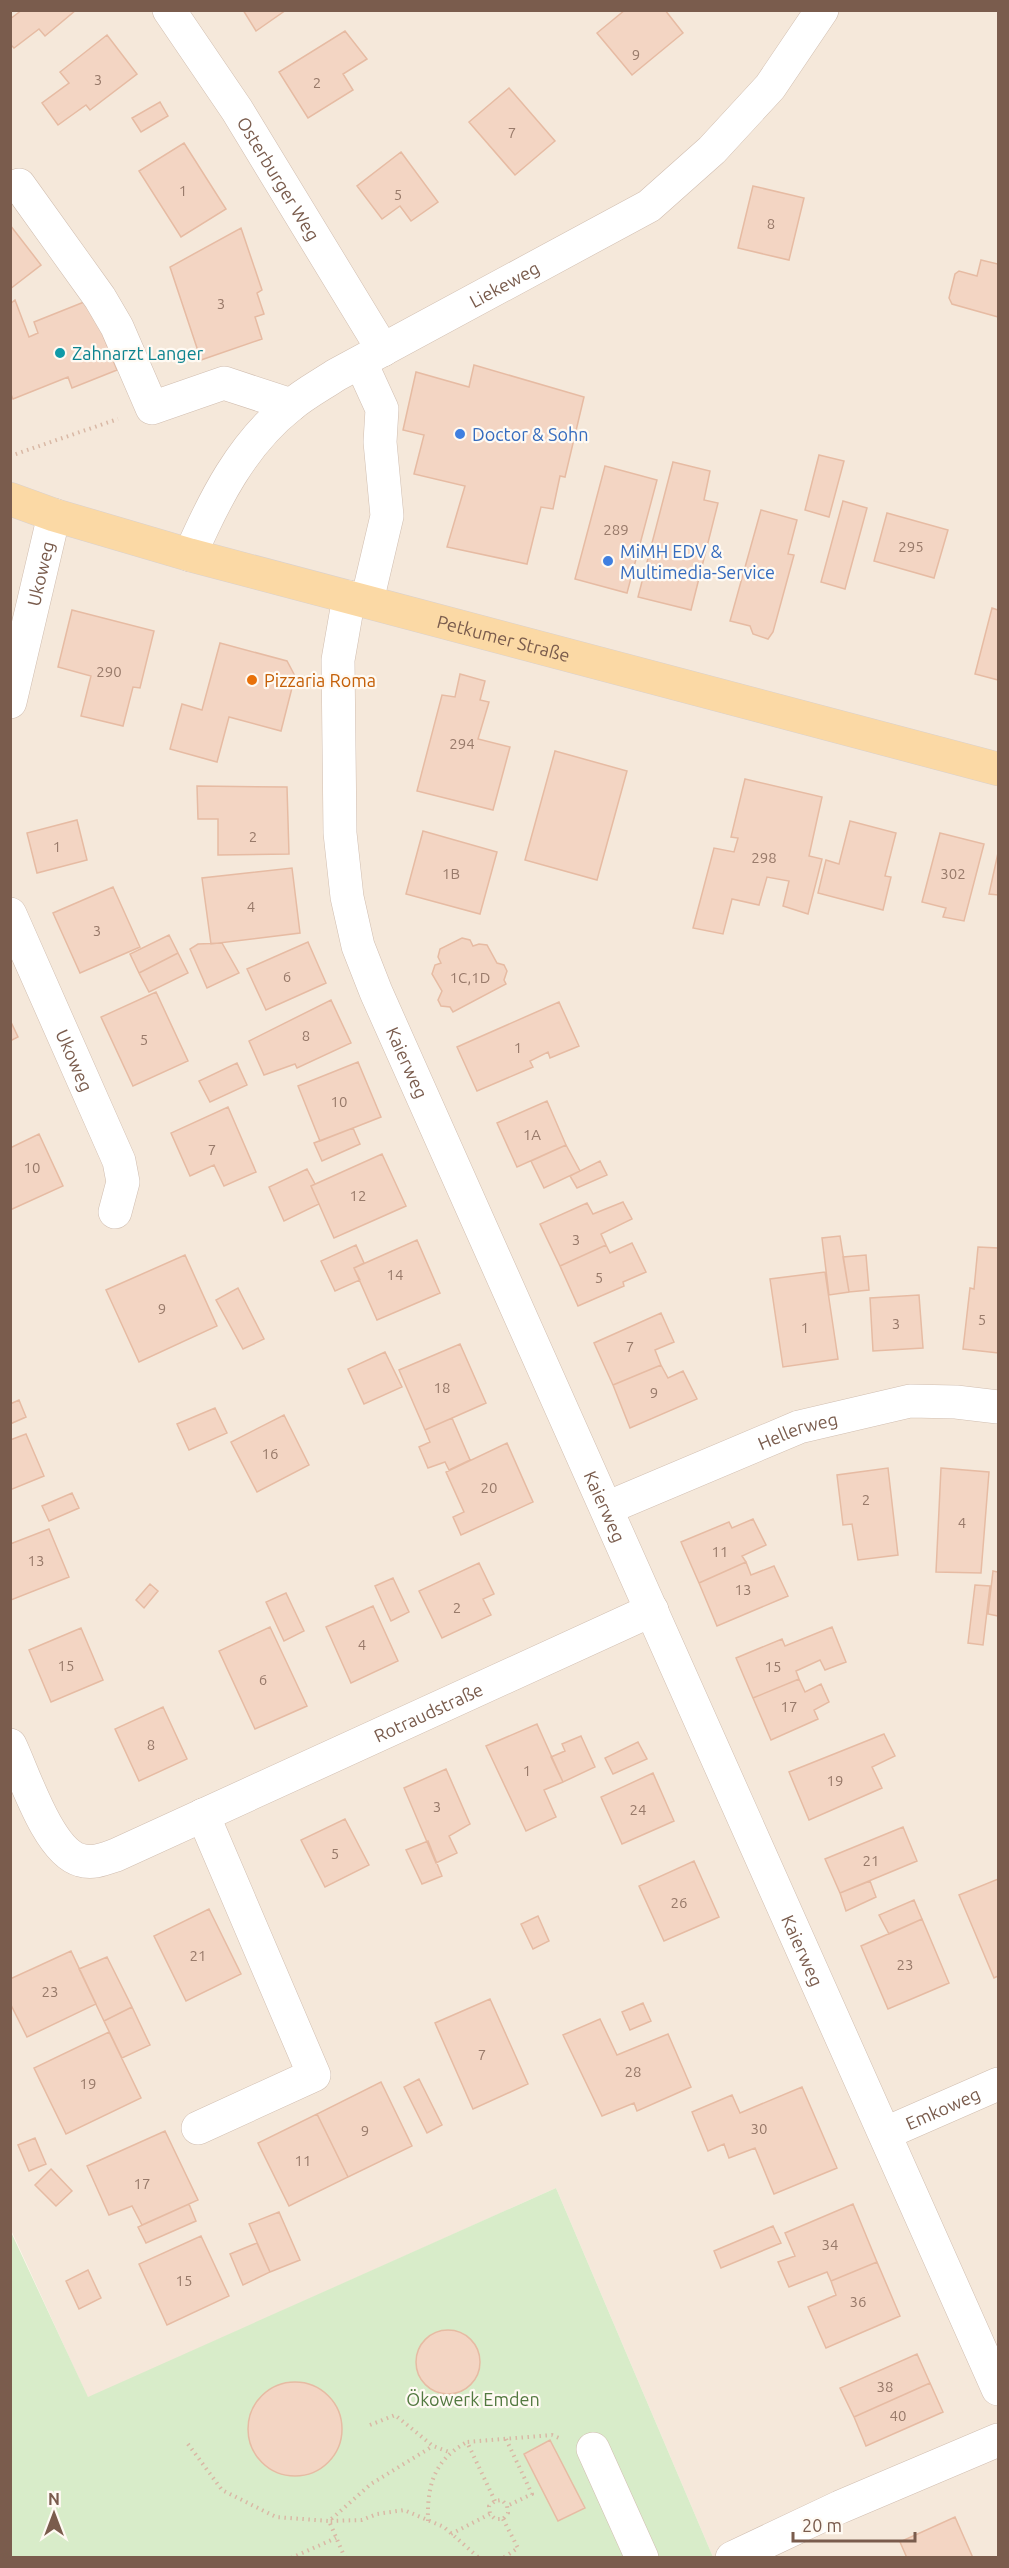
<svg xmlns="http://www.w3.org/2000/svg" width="1009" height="2568" font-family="Ubuntu,sans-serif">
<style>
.residential{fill:#f5e8da}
.green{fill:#d8ecc9}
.building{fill:#f3d5c3;stroke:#e6bba3;stroke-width:1.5}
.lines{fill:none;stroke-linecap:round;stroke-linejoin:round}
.minor-casing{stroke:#d1beb0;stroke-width:34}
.major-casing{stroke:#dad1cd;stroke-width:34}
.path{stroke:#d9b8a5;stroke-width:4;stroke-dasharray:1.5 4.5;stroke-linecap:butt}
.minor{stroke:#fff;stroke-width:33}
.major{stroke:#fbd9a5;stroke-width:33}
.culture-dot{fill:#0f9aa8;stroke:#fffaf3;stroke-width:2}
.shop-dot{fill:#3f7fe0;stroke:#fffaf3;stroke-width:2}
.food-dot{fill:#e8710a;stroke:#fffaf3;stroke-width:2}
.labels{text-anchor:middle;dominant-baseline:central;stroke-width:4.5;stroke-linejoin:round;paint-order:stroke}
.number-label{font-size:15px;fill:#987a6a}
.street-label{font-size:18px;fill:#7a5c4d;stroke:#fffaf3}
.culture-label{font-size:18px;fill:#0d838f;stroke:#fffaf3;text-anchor:start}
.shop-label{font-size:18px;fill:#366cbe;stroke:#fffaf3;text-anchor:start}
.food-label{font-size:18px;fill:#c56008;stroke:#fffaf3;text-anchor:start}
.park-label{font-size:18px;fill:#537a41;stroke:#fffaf3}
</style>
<rect width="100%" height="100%" fill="#fdf6ec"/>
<!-- residential -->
<path class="residential" d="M10,11H998V2557H713L556,2188L88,2398L11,2230Z"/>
<!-- green -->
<path class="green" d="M556,2188L713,2557H11L10,2230L88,2397Z"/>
<!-- building -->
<path class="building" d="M22,10H76L45,36L39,29L14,48L10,44V19Z
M243,10H286L256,31Z
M625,10H665L683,33L632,75L597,33Z
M345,31L367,59L343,74L353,90L308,118L279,72Z
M107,35L137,74L90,110L86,105L58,125L42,103L69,83L60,72Z
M509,88L555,141L515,175L469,122Z
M160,102L168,116L141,132L132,118Z
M184,143L226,209L181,237L139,171Z
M401,152L438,202L411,221L400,206L382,219L357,186Z
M753,186L804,198L789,260L738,248Z
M10,225L41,265L10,289Z
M241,228L262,290L257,293L264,314L255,317L262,339L201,360L170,267Z
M981,260L998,264V317L952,304L949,298L955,274L959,271L977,276Z
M15,300L29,337L38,333L34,322L89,300L117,370L72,388L68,377L13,399L10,392V304Z
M474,365L584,397L565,477L560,476L553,509L541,507L527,564L447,547L465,486L414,474L424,435L403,430L416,372L469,387Z
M819,455L844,461L829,517L805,510Z
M673,462L710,471L704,500L718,503L691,610L638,597Z
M605,466L657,480L627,593L575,579Z
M843,501L867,508L845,589L821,582Z
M761,510L797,520L788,554L794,555L773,632L768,639L753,634L750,626L730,621Z
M887,513L948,530L934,578L874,561Z
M992,608L998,610V680L975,674Z
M72,610L154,631L140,688L133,687L123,726L81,716L91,676L58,667Z
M220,643L287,661L295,676L281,731L229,717L217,762L170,749L182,704L202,710Z
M460,674L485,681L480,700L489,702L478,739L510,747L493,810L417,791L442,695L455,697Z
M555,751L627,771L597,880L525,860Z
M745,779L822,797L809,856L822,859L808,914L783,906L789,881L767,877L759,905L732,899L723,934L693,928L714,848L734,852L738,838L731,837Z
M197,786L287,787L289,854L218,855V819H198Z
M77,820L87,860L37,873L27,833Z
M850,821L896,833L885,876L891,877L883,910L818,893L826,860L839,864Z
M423,831L497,852L480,914L406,894Z
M940,833L984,844L964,921L943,917L946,908L922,902Z
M998,853V895L989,894Z
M292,868L300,933L211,944L202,878Z
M113,887L140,947L80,973L53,913Z
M169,935L178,953L139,973L130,954Z
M462,938L470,940L473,946L479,944L487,945L497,963L504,965L507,971L504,980L506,984L453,1012L450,1007L441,1006L438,1000L442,991L432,974L435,965L441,963L438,957L440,949Z
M308,942L326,983L266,1010L247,969Z
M222,943L239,973L207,988L190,949L198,944Z
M178,953L188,973L149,992L139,973Z
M156,992L188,1061L133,1086L101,1017Z
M331,1000L351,1043L297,1068L295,1064L264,1075L249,1041Z
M559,1002L579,1046L550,1058L548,1052L530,1061L533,1067L477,1091L457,1047Z
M10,1020L18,1037L10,1041Z
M358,1062L381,1117L320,1141L298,1086Z
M237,1063L247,1085L210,1102L199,1081Z
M547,1101L566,1145L517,1167L497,1123Z
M228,1107L256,1172L224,1186L214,1165L190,1176L171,1133Z
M353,1128L360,1144L322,1161L314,1143Z
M39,1134L63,1186L10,1210V1148Z
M566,1145L580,1171L544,1188L531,1161Z
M382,1154L406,1206L334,1238L311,1186Z
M600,1161L607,1175L577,1188L570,1176Z
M307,1169L315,1184L311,1186L319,1204L284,1221L269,1187Z
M623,1202L632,1219L601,1234L606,1245L560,1266L540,1224L587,1203L593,1214Z
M840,1236L849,1292L829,1295L822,1238Z
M417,1240L440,1293L377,1320L354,1268Z
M632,1243L646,1272L623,1282L624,1286L578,1306L560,1266L606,1245L610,1253Z
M356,1245L364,1263L354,1268L360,1280L335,1291L321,1261Z
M978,1247L998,1248V1353L963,1349L970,1288L974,1289Z
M185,1255L217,1326L139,1362L106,1290Z
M866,1255L869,1290L849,1292L843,1257Z
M825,1272L838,1359L783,1367L770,1279Z
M238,1288L264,1339L243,1349L216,1300Z
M919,1295L923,1348L873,1351L870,1298Z
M661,1313L674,1342L655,1350L661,1365L613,1385L594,1343Z
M460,1344L486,1403L425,1430L399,1370Z
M385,1352L402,1387L364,1404L348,1369Z
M661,1365L668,1378L683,1371L697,1399L630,1428L613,1385Z
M19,1400L26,1417L10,1424V1404Z
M215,1408L227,1433L189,1450L177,1424Z
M284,1415L309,1465L257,1492L231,1442Z
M452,1418L470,1460L449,1470L445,1462L428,1468L419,1447L430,1442L425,1430Z
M26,1434L44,1476L10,1490V1440Z
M507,1443L533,1502L461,1535L453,1517L464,1512L446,1472Z
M888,1468L898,1555L858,1560L852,1524L843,1525L837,1475Z
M941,1468L989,1472L981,1573L936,1572Z
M72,1493L79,1508L49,1521L42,1506Z
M753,1519L766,1545L742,1556L746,1562L699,1583L681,1542L729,1522L732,1528Z
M49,1529L69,1577L11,1600L10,1544Z
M746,1562L751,1575L774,1566L788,1596L717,1626L699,1583Z
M479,1563L494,1594L483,1599L491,1615L442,1638L419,1591Z
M993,1571L998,1572V1616L988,1614Z
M393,1578L409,1612L391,1621L375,1586Z
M150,1584L158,1591L144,1608L136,1600Z
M975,1585L990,1586L983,1645L968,1643Z
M286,1593L304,1631L284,1641L266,1602Z
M373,1606L398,1661L351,1683L326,1627Z
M270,1627L307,1706L255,1729L219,1651Z
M832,1627L846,1662L825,1670L820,1660L796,1671L799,1679L753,1698L736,1658L782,1639L785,1646Z
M81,1628L103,1680L51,1702L29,1650Z
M799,1679L805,1692L821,1684L829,1702L814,1710L818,1719L771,1740L753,1698Z
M163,1707L187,1759L139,1781L115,1729Z
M537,1724L563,1782L544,1790L556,1817L526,1831L486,1746Z
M884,1734L895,1756L872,1767L882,1788L809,1820L789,1772Z
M581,1736L595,1767L563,1782L551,1757L565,1751L562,1744Z
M638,1742L647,1759L613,1774L605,1758Z
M446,1769L470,1824L449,1836L457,1853L436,1863L404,1788Z
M653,1773L674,1821L622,1844L601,1797Z
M345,1819L369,1865L325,1887L301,1840Z
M903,1827L917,1861L840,1893L825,1859Z
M428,1841L442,1876L422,1884L406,1850Z
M694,1861L719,1917L664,1941L639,1886Z
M998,1879V1976L994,1978L959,1895Z
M870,1881L876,1897L846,1911L840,1893Z
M914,1900L922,1919L889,1934L879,1915Z
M209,1909L241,1974L186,2001L154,1936Z
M538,1916L549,1941L533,1949L521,1924Z
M922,1919L949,1983L888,2009L861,1946Z
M71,1951L96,2004L27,2037L10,2003V1979Z
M107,1957L132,2007L104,2021L79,1969Z
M490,1999L528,2084L473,2109L435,2023Z
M643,2003L651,2021L630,2030L622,2012Z
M132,2007L150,2045L122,2058L104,2021Z
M600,2019L617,2055L668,2034L691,2087L637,2111L634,2103L602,2116L563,2035Z
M109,2032L141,2098L66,2134L34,2068Z
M419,2079L442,2125L427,2133L404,2087Z
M381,2082L412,2146L348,2177L317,2114Z
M802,2087L837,2168L774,2194L755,2148L729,2158L724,2144L708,2151L692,2112L732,2095L740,2113Z
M317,2114L348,2177L289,2206L258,2143Z
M165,2131L198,2200L142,2225L132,2206L109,2215L87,2166Z
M35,2138L46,2164L29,2171L18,2145Z
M51,2169L72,2191L56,2206L35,2185Z
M189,2204L196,2221L146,2243L138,2227Z
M853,2204L877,2262L831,2281L827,2272L789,2287L778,2262L795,2256L785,2233Z
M279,2212L300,2260L270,2272L249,2224Z
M773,2226L781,2243L721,2268L714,2251Z
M201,2236L229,2296L167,2325L139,2264Z
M257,2243L270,2272L243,2285L230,2254Z
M877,2262L900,2316L826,2348L808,2307L836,2295L831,2281Z
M88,2270L101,2298L79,2309L66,2281Z
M416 2362a32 32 0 1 1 64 0a32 32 0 1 1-64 0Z
M917,2354L930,2383L854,2417L840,2388Z
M248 2429a47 47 0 1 1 94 0a47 47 0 1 1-94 0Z
M930,2383L943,2412L866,2446L854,2417Z
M550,2440L585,2508L558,2521L524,2454Z
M955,2517L973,2558H907L900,2542Z"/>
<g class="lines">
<defs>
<g id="minor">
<path id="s1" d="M169,10L237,110L383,350"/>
<path d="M19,185L100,298L117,327L152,408L224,383L291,405"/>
<path d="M361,363L382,409L380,442L387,516L367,601"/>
<path id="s2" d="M190,555C214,500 242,444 290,406C304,394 321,385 336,375L649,206L712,150L770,87L822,10"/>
<path id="s3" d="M349,597L338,660L340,833L347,897L358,946L376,992L998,2389"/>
<path id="s4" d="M10,702L54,515"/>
<path id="s5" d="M10,914L119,1161L123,1182L115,1212"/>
<path id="s6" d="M607,1508L799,1427L910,1401L956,1402L998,1407"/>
<path id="s7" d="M10,1745C24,1774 48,1851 80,1860C93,1864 104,1859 116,1855L652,1610"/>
<path d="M198,2128L314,2075L203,1815"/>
<path id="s8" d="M886,2133L998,2084"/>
<path d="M593,2449L642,2558"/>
<path d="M732,2558L840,2507L998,2440"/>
</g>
<g id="major">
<path id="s9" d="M10,499L54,515L190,555L998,769"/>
</g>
</defs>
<!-- minor casing -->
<use href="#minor" class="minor-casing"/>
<!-- major casing -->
<use href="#major" class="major-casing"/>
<!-- path -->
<path class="path" d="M10,456L118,419
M370,2425L395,2415L433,2446L449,2452
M506,2439L532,2494L507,2506
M188,2444L222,2490L276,2517L329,2521L371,2484L433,2446
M495,2501L467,2442L552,2435L559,2438
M503,2519L518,2548L503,2558
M428,2521C427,2485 434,2460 467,2442
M451,2534L490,2514L495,2519H503L508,2513L507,2506L502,2500L495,2501L489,2506L490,2514
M291,2558L336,2538
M345,2558L329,2521L362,2520L377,2514L404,2510L444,2527L479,2558"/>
<!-- minor -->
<use href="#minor" class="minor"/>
<!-- major -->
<use href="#major" class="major"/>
</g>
<!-- markers -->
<circle class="culture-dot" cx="60" cy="353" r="6"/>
<g class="shop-dot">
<circle cx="460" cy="434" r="6"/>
<circle cx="608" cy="561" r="6"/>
</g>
<circle class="food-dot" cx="252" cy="680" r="6"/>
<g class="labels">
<!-- number labels -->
<g class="number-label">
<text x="636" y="54">9</text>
<text x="98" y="79">3</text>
<text x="317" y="82">2</text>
<text x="512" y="132">7</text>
<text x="183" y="190">1</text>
<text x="398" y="194">5</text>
<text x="771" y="223">8</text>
<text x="221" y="303">3</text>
<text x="616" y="529">289</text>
<text x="911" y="546">295</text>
<text x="109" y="671">290</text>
<text x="462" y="743">294</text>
<text x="253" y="836">2</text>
<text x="57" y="846">1</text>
<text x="764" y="857">298</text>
<text x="451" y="873">1B</text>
<text x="953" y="873">302</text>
<text x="251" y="906">4</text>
<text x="97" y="930">3</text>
<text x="287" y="976">6</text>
<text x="470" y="977">1C,1D</text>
<text x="306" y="1035">8</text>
<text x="144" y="1039">5</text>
<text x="518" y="1047">1</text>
<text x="339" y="1101">10</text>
<text x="532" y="1134">1A</text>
<text x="212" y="1149">7</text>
<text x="32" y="1167">10</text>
<text x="358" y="1195">12</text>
<text x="576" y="1239">3</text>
<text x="395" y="1274">14</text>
<text x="599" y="1277">5</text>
<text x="162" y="1308">9</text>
<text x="982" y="1319">5</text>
<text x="896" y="1323">3</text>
<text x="805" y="1327">1</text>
<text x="630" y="1346">7</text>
<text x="442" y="1387">18</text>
<text x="654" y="1392">9</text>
<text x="270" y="1453">16</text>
<text x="489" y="1487">20</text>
<text x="866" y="1499">2</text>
<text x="962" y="1522">4</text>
<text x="720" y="1551">11</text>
<text x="36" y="1560">13</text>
<text x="743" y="1589">13</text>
<text x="457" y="1607">2</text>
<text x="362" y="1644">4</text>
<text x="66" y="1665">15</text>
<text x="773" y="1666">15</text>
<text x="263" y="1679">6</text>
<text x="789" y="1706">17</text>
<text x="151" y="1744">8</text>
<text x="527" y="1770">1</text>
<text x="835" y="1780">19</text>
<text x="437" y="1806">3</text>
<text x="638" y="1809">24</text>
<text x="335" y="1853">5</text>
<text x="871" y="1860">21</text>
<text x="679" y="1902">26</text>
<text x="198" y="1955">21</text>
<text x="905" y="1964">23</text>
<text x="50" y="1991">23</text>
<text x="482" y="2054">7</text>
<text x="633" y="2071">28</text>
<text x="88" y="2083">19</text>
<text x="759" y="2128">30</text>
<text x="365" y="2130">9</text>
<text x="303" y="2160">11</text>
<text x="142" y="2183">17</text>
<text x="830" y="2244">34</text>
<text x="184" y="2280">15</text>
<text x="858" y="2301">36</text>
<text x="885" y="2386">38</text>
<text x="898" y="2415">40</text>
</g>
<!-- street labels -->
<g class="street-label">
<text stroke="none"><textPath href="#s1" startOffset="201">Osterburger Weg</textPath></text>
<text stroke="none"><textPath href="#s2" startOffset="428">Liekeweg</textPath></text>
<text stroke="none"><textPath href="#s4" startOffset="132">Ukoweg</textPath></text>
<text stroke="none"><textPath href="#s9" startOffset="513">Petkumer Straße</textPath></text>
<text stroke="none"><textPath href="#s5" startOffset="160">Ukoweg</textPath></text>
<text stroke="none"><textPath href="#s3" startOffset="478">Kaierweg</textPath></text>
<text stroke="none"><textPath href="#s6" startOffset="206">Hellerweg</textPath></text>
<text stroke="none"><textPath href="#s3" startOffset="964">Kaierweg</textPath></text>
<text stroke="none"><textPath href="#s7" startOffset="518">Rotraudstraße</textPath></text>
<text stroke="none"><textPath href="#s3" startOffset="1450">Kaierweg</textPath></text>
<text stroke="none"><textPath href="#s8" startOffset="62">Emkoweg</textPath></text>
</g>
<!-- culture labels -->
<g class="culture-label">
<text x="72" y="353">Zahnarzt Langer</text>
</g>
<!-- shop labels -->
<g class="shop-label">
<text x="472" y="434">Doctor &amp; Sohn</text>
<text x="620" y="551">MiMH EDV &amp;<tspan x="620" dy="21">Multimedia-Service</tspan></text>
</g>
<!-- food labels -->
<g class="food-label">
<text x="264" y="680">Pizzaria Roma</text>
</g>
<!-- park labels -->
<g class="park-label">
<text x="473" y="2399">Ökowerk Emden</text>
</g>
</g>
<!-- border -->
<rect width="1009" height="2568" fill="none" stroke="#7a5c4d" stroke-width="24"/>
<!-- north arrow -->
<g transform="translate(54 2514)" stroke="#fffaf3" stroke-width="4.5" paint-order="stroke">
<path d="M0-4.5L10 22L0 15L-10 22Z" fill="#7a5c4d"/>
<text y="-9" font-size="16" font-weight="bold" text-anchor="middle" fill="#7a5c4d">N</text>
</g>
<!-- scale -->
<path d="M793 2532v9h122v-9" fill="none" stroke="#7a5c4d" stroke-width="3"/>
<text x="802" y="2532" font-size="18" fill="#7a5c4d" stroke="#fffaf3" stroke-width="4.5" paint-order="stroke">20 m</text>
</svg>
